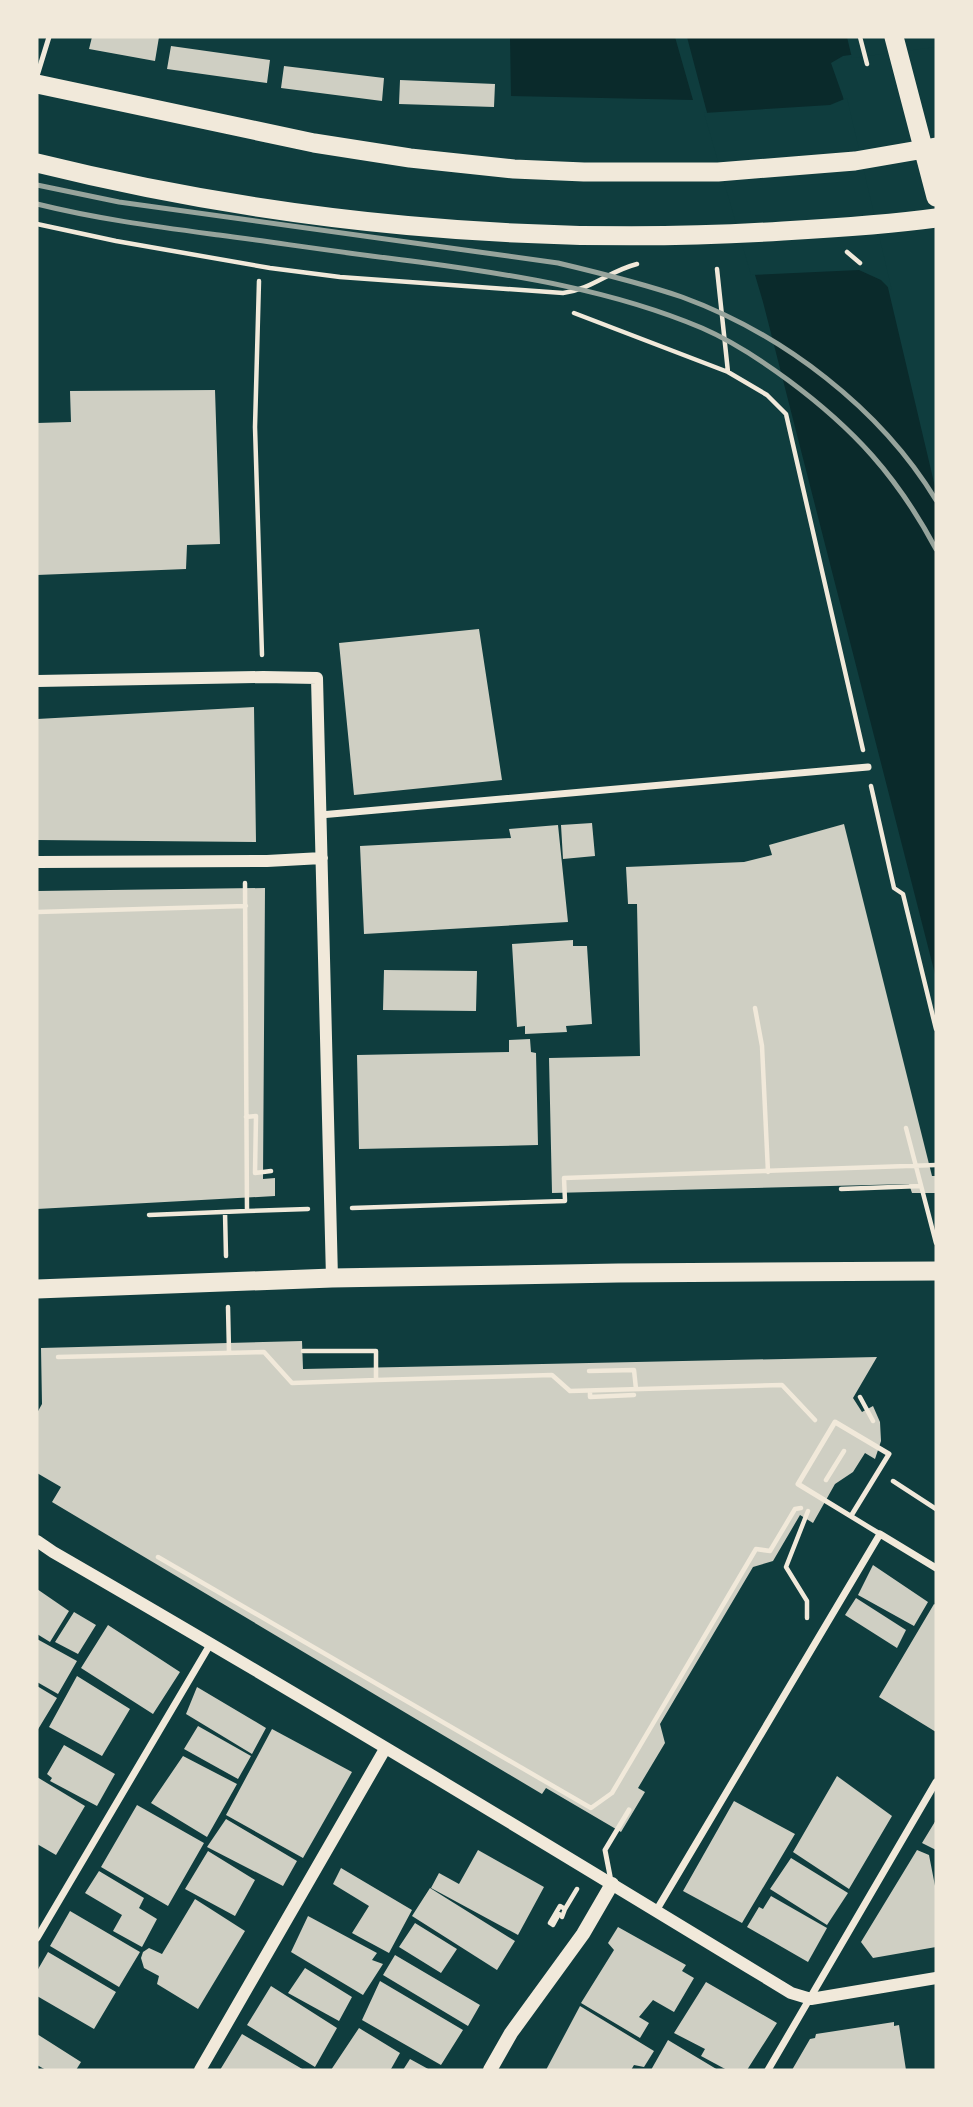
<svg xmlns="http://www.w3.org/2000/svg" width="973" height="2107" font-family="'PT Sans Narrow',sans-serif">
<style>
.water{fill:#0a2a2b}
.pier{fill:#0f3d3e}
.building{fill:#cfcfc3}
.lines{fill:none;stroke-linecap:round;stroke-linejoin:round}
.path{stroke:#f1e9da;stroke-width:4.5}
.service{stroke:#f1e9da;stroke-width:5}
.minor{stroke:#f1e9da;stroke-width:7}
.tertiary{stroke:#f1e9da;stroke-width:12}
.secondary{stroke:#f1e9da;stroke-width:14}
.trunk{stroke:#f1e9da;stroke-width:19}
.rail{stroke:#97a49c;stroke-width:5}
</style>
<rect width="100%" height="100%" fill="#0f3d3e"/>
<!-- water -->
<path class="water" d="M510,37H675L693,100L511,96Z
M687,37H936V43L843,56L831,63L843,97L936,491V978L763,302L706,109Z"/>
<!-- pier -->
<path class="pier" d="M847,37H936V47L852,58Z
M847,98L892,291L881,280L859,270L751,275L704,113L830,105Z"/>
<!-- building -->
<path class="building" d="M92,37H159L155,61L89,49Z
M171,46L270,60L267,83L167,69Z
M284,66L384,78L382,101L281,88Z
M400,80L495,84L494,107L399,104Z
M215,390L220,544L187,545L186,569L37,575V423L71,422L70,391Z
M479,629L502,780L354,795L339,643Z
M254,707L256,842L37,840V719Z
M592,823L595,856L563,859L561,825Z
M844,824L932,1176H936V1193H912L909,1184L552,1193L549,1058L640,1056L637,904H628L626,867L744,862L772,855L769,845Z
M558,825L568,922L364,934L360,846L511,838L509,829Z
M265,888L263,1179L275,1178V1196L37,1209V891Z
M573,940V946H587L592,1024L566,1026L567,1032L525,1034V1026L517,1027L512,944Z
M384,970L477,971L476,1011L383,1010Z
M530,1039L531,1052L536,1053L538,1145L359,1149L357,1055L509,1052V1040Z
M302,1341L303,1369L877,1357L853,1398L862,1412L873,1406L880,1422L881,1441L875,1459L865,1453L853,1472L835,1484L813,1523L800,1515L773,1561L753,1567L660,1724L665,1743L638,1788L645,1792L621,1832L546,1788L542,1794L52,1502L61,1487L37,1473V1413L42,1404L41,1348Z
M873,1565L928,1602L914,1626L858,1595Z
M37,1589L69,1611L50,1642L37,1634Z
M856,1598L906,1630L897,1648L845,1615Z
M934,1604L936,1605V1732L879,1697Z
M74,1612L96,1625L78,1654L55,1642Z
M108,1625L180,1672L153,1714L81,1668Z
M37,1639L77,1661L58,1694L37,1682Z
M77,1676L130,1709L102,1756L49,1727Z
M37,1686L57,1698L37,1731Z
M197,1687L266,1728L252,1754L186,1714Z
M198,1726L251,1756L238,1779L184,1749Z
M272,1729L352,1772L303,1858L226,1815Z
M64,1745L115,1774L97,1806L50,1781L52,1778L47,1774Z
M183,1756L237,1784L207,1837L151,1803Z
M837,1776L892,1816L849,1889L793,1852Z
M37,1777L85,1806L56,1855L37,1844Z
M734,1801L795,1834L742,1923L683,1891Z
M137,1805L204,1843L168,1906L101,1867Z
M226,1819L297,1861L283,1886L207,1847Z
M936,1820V1850L922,1843Z
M478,1850L544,1887L518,1935L431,1888L439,1873L459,1884Z
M917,1850L929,1855L936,1891V1947L873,1958L861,1942Z
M208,1851L255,1880L235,1916L185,1889Z
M791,1858L848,1893L827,1925L770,1889Z
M341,1868L412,1910L389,1953L352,1933L369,1906L333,1884Z
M99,1871L144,1898L139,1908L157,1919L142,1947L113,1931L122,1915L85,1893Z
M430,1888L515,1941L497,1970L412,1916Z
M771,1896L827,1928L808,1962L747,1927L759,1907L763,1909Z
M195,1899L245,1931L198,2009L157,1984L159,1976L144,1968L141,1958L143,1952L149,1948L162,1954Z
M70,1911L140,1952L119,1987L50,1946Z
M308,1916L377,1953L372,1960L383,1964L363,1995L291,1952Z
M415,1923L457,1949L441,1973L399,1947Z
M618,1927L686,1965L682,1971L694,1978L674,2012L653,2000L639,2017L649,2023L640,2038L581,2003L614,1950L608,1943Z
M48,1952L116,1992L94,2029L37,1996V1971Z
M395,1955L480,2005L468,2026L383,1975Z
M305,1968L352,1997L339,2021L288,1993Z
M380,1981L463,2030L441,2065L362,2020Z
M706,1982L777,2023L747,2070H727L701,2056L705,2049L674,2033Z
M271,1986L337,2028L315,2067L247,2025Z
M580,2006L654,2051L644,2067L634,2065L631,2070H546Z
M894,2022V2026L899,2025L906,2070H792L810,2039L815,2038L816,2034Z
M359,2028L400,2053L391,2069L392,2070H331Z
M37,2034L81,2062L76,2070H46L37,2065Z
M242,2034L304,2070H220Z
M668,2040L718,2070H651Z
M410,2059L430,2070H403Z"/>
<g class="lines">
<!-- path -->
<path class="path" d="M860,37L867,64
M37,224L116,241L270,268L340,277L563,293C592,289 609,271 637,264
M847,252L860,263
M717,269L728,372
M259,281L255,427L262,655
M574,313L728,372L767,395L786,414L863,750
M871,786L894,888L903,894L936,1029
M245,883L247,1211L308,1209
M37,912L246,906
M755,1008L762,1046L768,1172
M246,1117L256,1116L255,1173L271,1171
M906,1128L936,1243
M841,1189L921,1186
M352,1208L565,1201L564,1178L936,1165
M225,1212L226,1256
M149,1215L247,1211
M228,1307L229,1352
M303,1351H376V1380L552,1375L570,1391L782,1385L815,1420
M58,1357L264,1352L292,1383L376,1380
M589,1371L634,1370L636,1389
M590,1391V1397L634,1395
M860,1397L873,1421
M826,1480L844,1451
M893,1481L936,1509
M158,1557L591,1808L612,1793L756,1549L770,1551L795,1509L801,1508
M807,1618V1601L786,1567L808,1511
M559,1914L553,1925L550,1923L560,1906L565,1909L577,1889
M562,1917L565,1909"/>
<!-- service -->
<path class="service" d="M37,76L49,37
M851,1516L889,1454L835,1422L798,1484L880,1534
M611,1881L605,1850L629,1810"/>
<!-- minor -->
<path class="minor" d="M320,815L868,767
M656,1911L880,1534L936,1568
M37,1938L211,1643
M768,2070L936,1782"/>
<!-- tertiary -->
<path class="tertiary" d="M37,681L263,677L317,678L332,1278
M37,862L267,861L322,858
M37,1541L53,1552C301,1695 546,1844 791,1993L811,1999L936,1978
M200,2070L385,1749"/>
<!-- secondary -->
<path class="secondary" d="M490,2070L511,2033L583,1934L612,1884"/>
<!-- trunk -->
<path class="trunk" d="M894,37L936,197
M37,84L314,143L410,158L514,169L584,172H718L855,161L936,147
M37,163C280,223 533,247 783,231C835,228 885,225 936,218
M37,1289L332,1278L618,1273L936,1271"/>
<!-- rail -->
<path class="rail" d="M37,185L119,202L558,263C600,273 641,283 682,297C783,334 880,408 936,500
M37,204C97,219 159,227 219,235C286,244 352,254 419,262C515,275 612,290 702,328C732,341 761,360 788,380C854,429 897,476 936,549"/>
</g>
<!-- border -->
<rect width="973" height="2107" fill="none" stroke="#f1e9da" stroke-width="77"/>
</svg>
